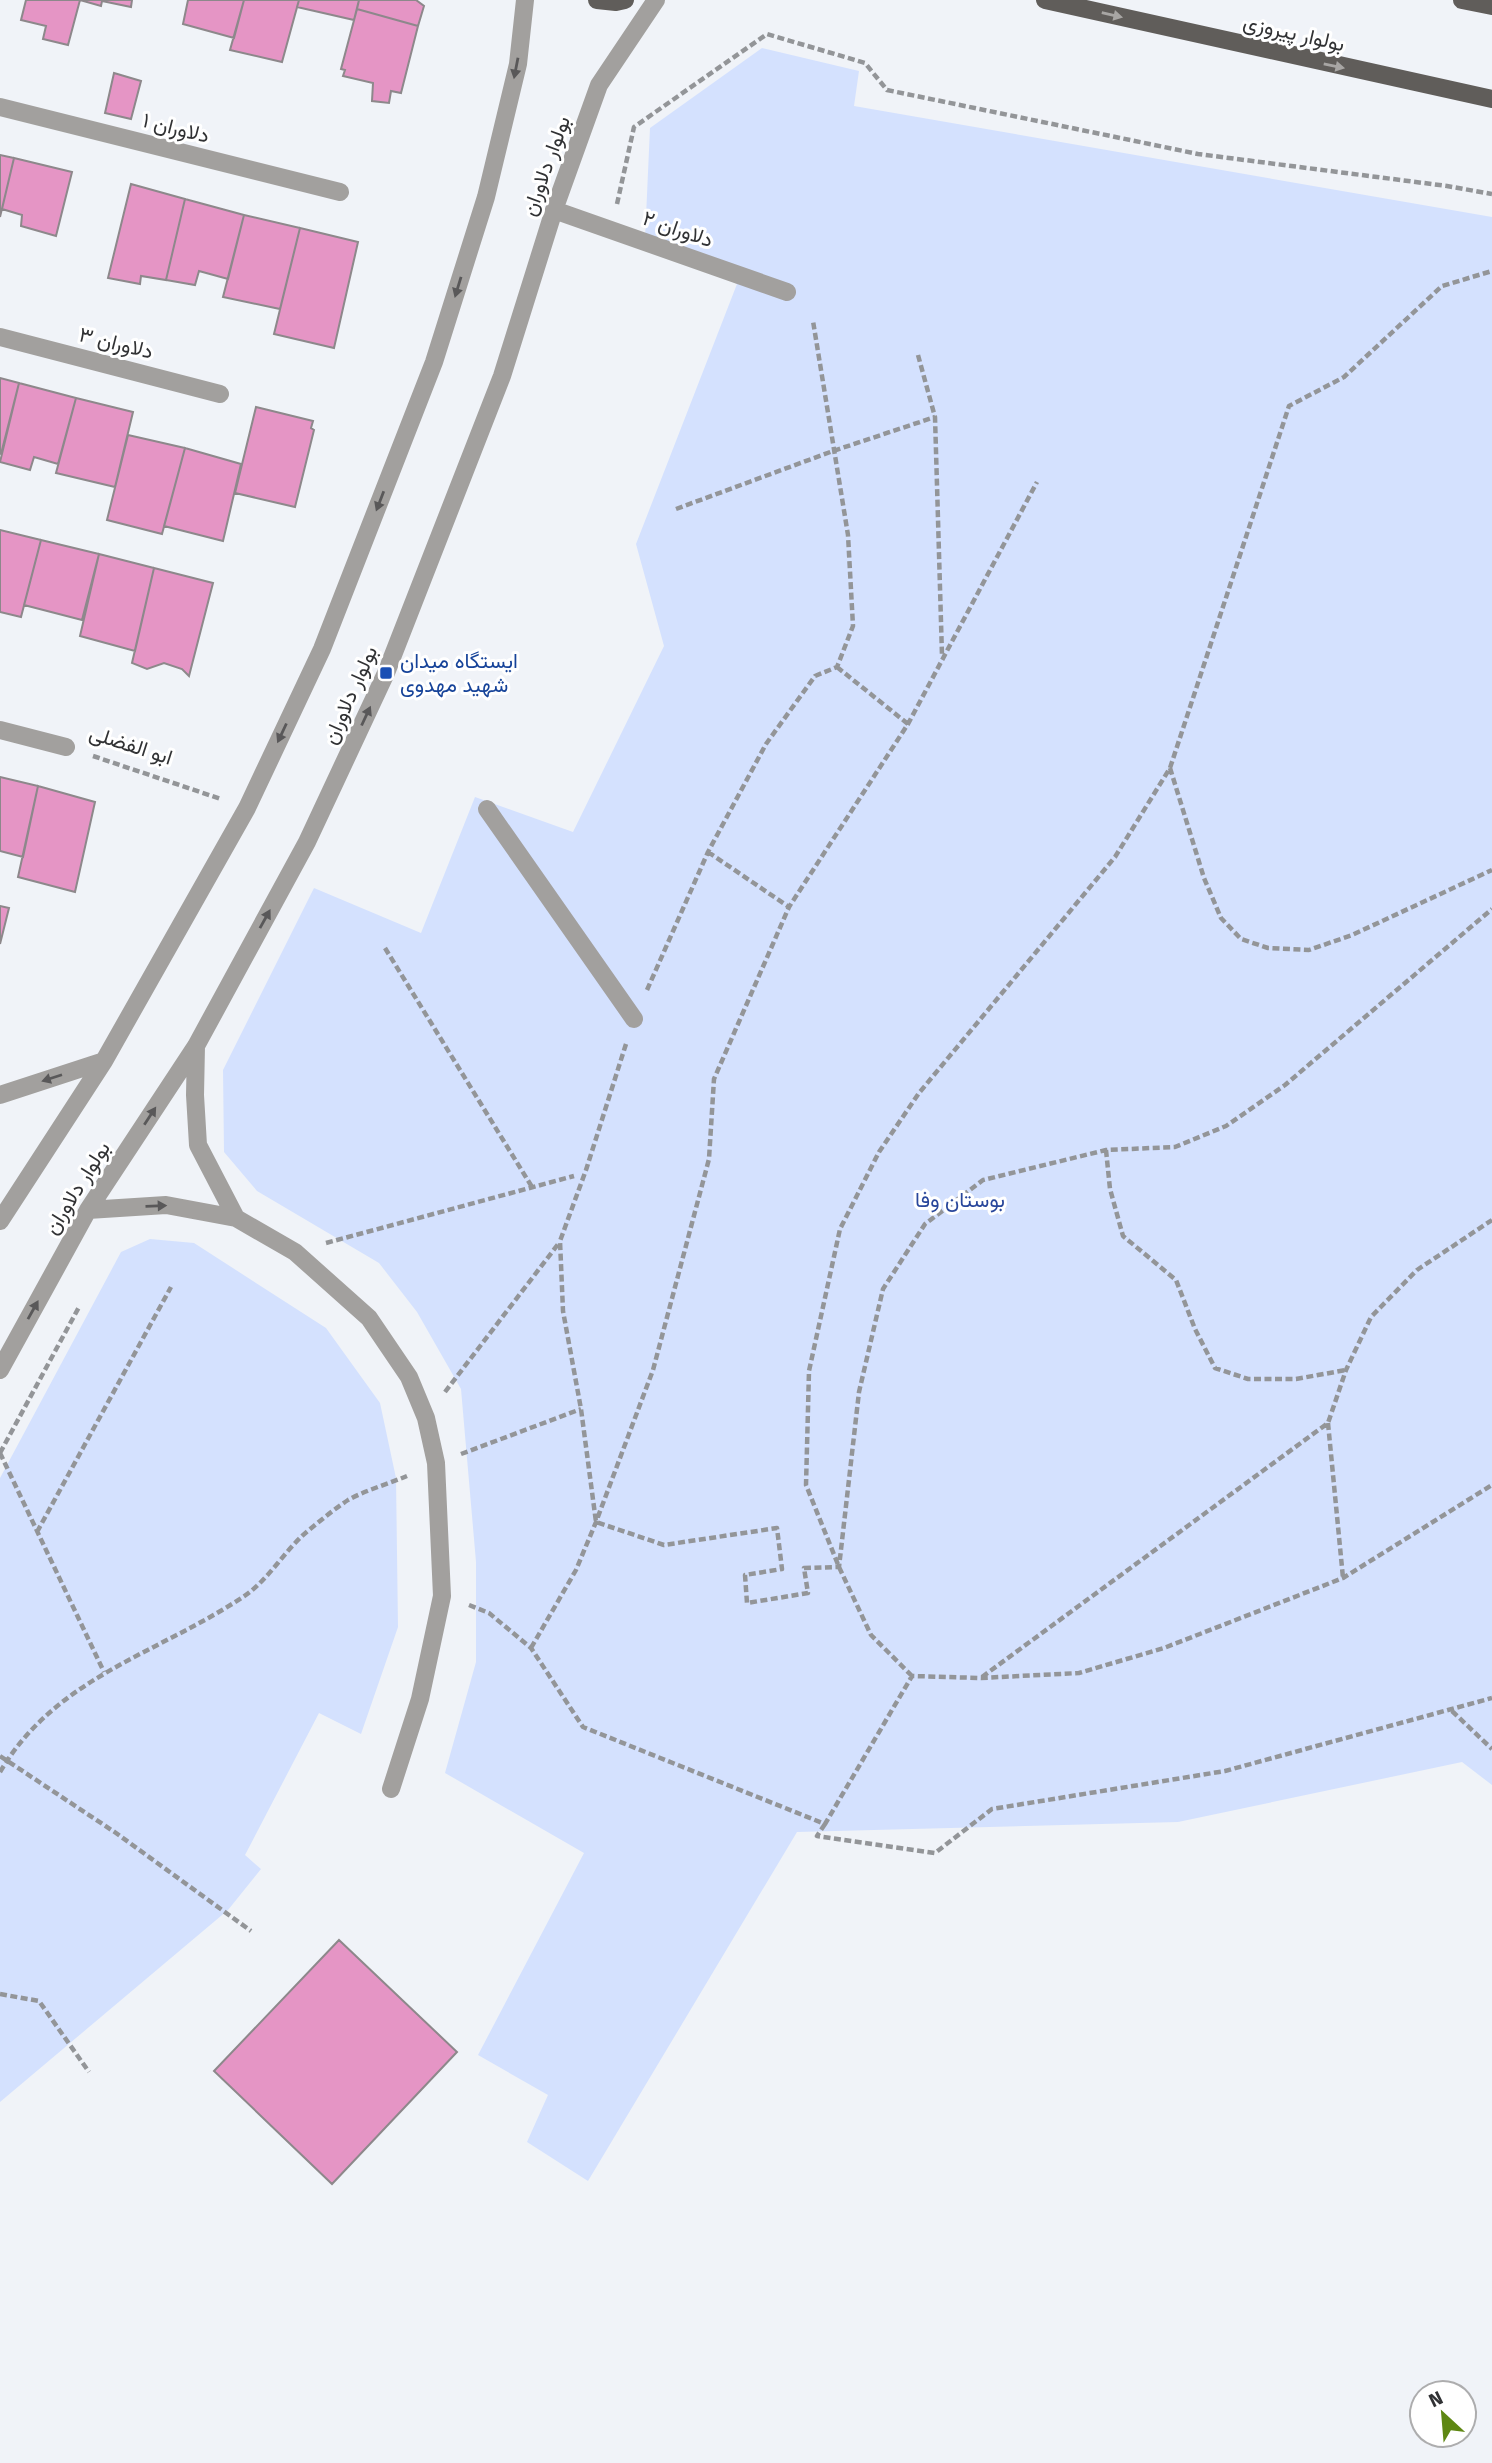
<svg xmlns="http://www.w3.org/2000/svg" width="1492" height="2463" font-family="'Fira Sans',Vazirmatn,sans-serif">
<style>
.green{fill:#d4e1fe}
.building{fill:#e595c5;stroke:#8d888b;stroke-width:2}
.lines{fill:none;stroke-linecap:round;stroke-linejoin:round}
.path{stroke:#939598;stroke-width:4.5;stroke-dasharray:7 3.5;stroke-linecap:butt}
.minor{stroke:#a2a09e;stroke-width:18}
.major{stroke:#605d5a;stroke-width:18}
.oneway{fill:#a8a6a4}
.oneway2{fill:#595859}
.transit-dot{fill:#1a4fb4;stroke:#fff;stroke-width:2.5}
.labels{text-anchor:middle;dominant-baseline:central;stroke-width:6;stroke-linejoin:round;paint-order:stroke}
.street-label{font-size:21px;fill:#313234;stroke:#fff}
.transit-label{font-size:21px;fill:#164399;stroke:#fff;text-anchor:start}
.park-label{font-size:21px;fill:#28469b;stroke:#fff}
</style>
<rect width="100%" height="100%" fill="#f0f3f8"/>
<!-- green -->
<path class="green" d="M762,48L859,71L854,106L1492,217V1785L1462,1762L1178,1822L797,1832L588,2181L527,2142L548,2095L478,2055L584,1853L445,1773L476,1662V1562L461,1389L417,1312L379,1263L257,1191L224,1152L223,1070L314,888L421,933L475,797L573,832L664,646L636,544L737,284L645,239L650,128Z
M150,1239L194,1243L326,1328L380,1403L396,1478L398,1627L361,1734L319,1713L245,1855L261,1869L228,1910L0,2102V1478L121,1252Z"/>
<!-- building -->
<path class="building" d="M26,0H80L68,45L43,39L46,26L21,20Z
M80,0H132L131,7L102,1L101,6Z
M188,0H244L234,38L183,24Z
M244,0H299L282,62L230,50Z
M299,0H359L354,20L297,7Z
M359,0H416L424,6L418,26L357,9Z
M357,9L418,26L401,93L391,91L389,103L372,101L373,83L343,76L345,70L341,69Z
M114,73L141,81L131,119L105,113Z
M0,155L14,158L0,217Z
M14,158L72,172L56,236L21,226L22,215L2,209Z
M131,184L185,199L166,280L141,276L140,284L108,278Z
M185,199L244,215L228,279L199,271L195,285L166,280Z
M244,215L300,228L280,309L223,297Z
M300,228L358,242L334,348L274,334Z
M0,378L19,383L1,454L0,453Z
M19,383L76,398L58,464L34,457L30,470L0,462Z
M76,398L133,412L115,487L56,473Z
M256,407L313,421L311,428L314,430L295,507L235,493Z
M128,435L185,448L162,534L107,520Z
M185,448L241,464L223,541L164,526Z
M0,530L41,540L21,617L0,612Z
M41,540L99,554L82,620L24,605Z
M99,554L154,568L135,651L80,636Z
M154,568L213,583L189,676L182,669L164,663L147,669L132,663Z
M0,777L38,786L23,857L0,851Z
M38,786L95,802L75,892L18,877Z
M0,906L9,908L0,944Z
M339,1940L457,2052L332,2184L214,2071Z"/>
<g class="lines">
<!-- path -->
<path class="path" d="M617,204L634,127L767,34L865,63L887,90L1198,154L1447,186L1492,194
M918,355L935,417L942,656
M676,509L833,451L935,417
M837,667L908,724
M93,756L221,799
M1170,768L1204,878L1221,918L1241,939L1268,948L1309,950L1352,935L1492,870
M708,852L789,907
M385,948L532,1187
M647,990L708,852L766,744L815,676L837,667L853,626L848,535L813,321
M626,1044L586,1170L560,1241L563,1311L581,1409L596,1522L664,1545L777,1528L782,1569L745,1575L747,1603L808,1593L804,1568L839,1567L859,1392L883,1289L925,1224L983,1180L1106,1150L1175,1147L1226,1126L1285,1085L1492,909
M1106,1150L1110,1189L1123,1236L1176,1280L1195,1329L1215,1368L1248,1379H1296L1346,1370
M326,1243L574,1176
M445,1392L559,1243
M1328,1423L1343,1578
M0,1453L104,1672
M0,1453L79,1307
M461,1454L581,1409
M37,1532L171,1287
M469,1605L489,1613L531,1648L583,1727L825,1824L912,1676L981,1678L1079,1673L1164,1648L1343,1578L1492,1485
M531,1648L576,1570L596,1522L653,1370L709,1159L714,1079L789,907L908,724L1037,482
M912,1676L871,1635L839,1567L806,1485L809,1371L840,1229L879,1152L919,1093L1115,857L1170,768L1289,406L1344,377L1442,286L1492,271
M982,1677L1328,1423L1346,1370L1371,1317L1417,1270L1492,1220
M1452,1711L1492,1749
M0,1756L116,1833L251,1931
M0,1772C56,1677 157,1654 243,1597C266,1582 282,1555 302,1536C316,1524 333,1510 348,1500C366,1490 388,1484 407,1476
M825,1824L817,1836L935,1853L992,1809L1225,1771L1492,1698
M0,1994L39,2001L89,2072"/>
<!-- minor -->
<path class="minor" d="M0,107L340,192
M554,210L787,292
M0,337L220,394
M0,730L66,747
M487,809L634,1019
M196,1046L195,1095L198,1145L236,1218
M0,1095L104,1061
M88,1210L166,1205L236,1218L295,1252L369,1318L409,1377L426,1418L436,1463L442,1596L420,1699L391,1789
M0,1221L104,1061L247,808L322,649L434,362L486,197L518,64L525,0
M0,1370L88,1210L196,1046L307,842L386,673L502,376L554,210L599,85L656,0"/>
<!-- major -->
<path class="major" d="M597,0L616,2L625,0
M1045,0L1492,99
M1462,0L1492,6"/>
</g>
<!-- one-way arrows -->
<defs><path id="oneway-solid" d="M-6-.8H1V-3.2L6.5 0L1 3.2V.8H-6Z" transform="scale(1.75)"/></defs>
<g class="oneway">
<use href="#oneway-solid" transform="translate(1112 15) rotate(13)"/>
<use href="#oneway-solid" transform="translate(1334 66) rotate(12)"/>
</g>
<g class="oneway2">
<use href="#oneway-solid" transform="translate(516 68) rotate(101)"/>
<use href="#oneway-solid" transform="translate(458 287) rotate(107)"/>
<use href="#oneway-solid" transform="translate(380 501) rotate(111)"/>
<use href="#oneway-solid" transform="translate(366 716) rotate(-65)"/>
<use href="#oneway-solid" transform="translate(282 733) rotate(115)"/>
<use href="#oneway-solid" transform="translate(265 919) rotate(-61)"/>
<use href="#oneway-solid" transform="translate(52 1078) rotate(162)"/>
<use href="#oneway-solid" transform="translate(150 1116) rotate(-57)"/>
<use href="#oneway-solid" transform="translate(156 1206) rotate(-2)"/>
<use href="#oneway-solid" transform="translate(33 1310) rotate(-61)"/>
</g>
<!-- markers -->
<rect class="transit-dot" x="379" y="666" width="14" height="14" rx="3.5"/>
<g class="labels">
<!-- street labels -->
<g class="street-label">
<text transform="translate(1294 33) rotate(13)">بولوار پیروزی</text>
<text transform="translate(176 128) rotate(14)">دلاوران ۱</text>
<text transform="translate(546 166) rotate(-70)">بولوار دلاوران</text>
<text transform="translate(678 229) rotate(19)">دلاوران ۲</text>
<text transform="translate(116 343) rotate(14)">دلاوران ۳</text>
<text transform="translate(350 695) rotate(-66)">بولوار دلاوران</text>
<text transform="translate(131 745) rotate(18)">ابو الفضلی</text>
<text transform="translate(77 1188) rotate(-58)">بولوار دلاوران</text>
</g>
<!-- transit labels -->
<g class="transit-label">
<text x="400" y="661">ایستگاه میدان<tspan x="400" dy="24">شهید مهدوی</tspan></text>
</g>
<!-- park labels -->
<g class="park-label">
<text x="960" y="1200">بوستان وفا</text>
</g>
</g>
<!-- north arrow -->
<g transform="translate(1443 2414) rotate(334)"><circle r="33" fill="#ffffff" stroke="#adadae" stroke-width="2"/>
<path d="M0-5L12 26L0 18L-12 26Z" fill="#5e8713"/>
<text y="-10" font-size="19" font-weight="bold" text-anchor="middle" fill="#313234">N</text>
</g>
</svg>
